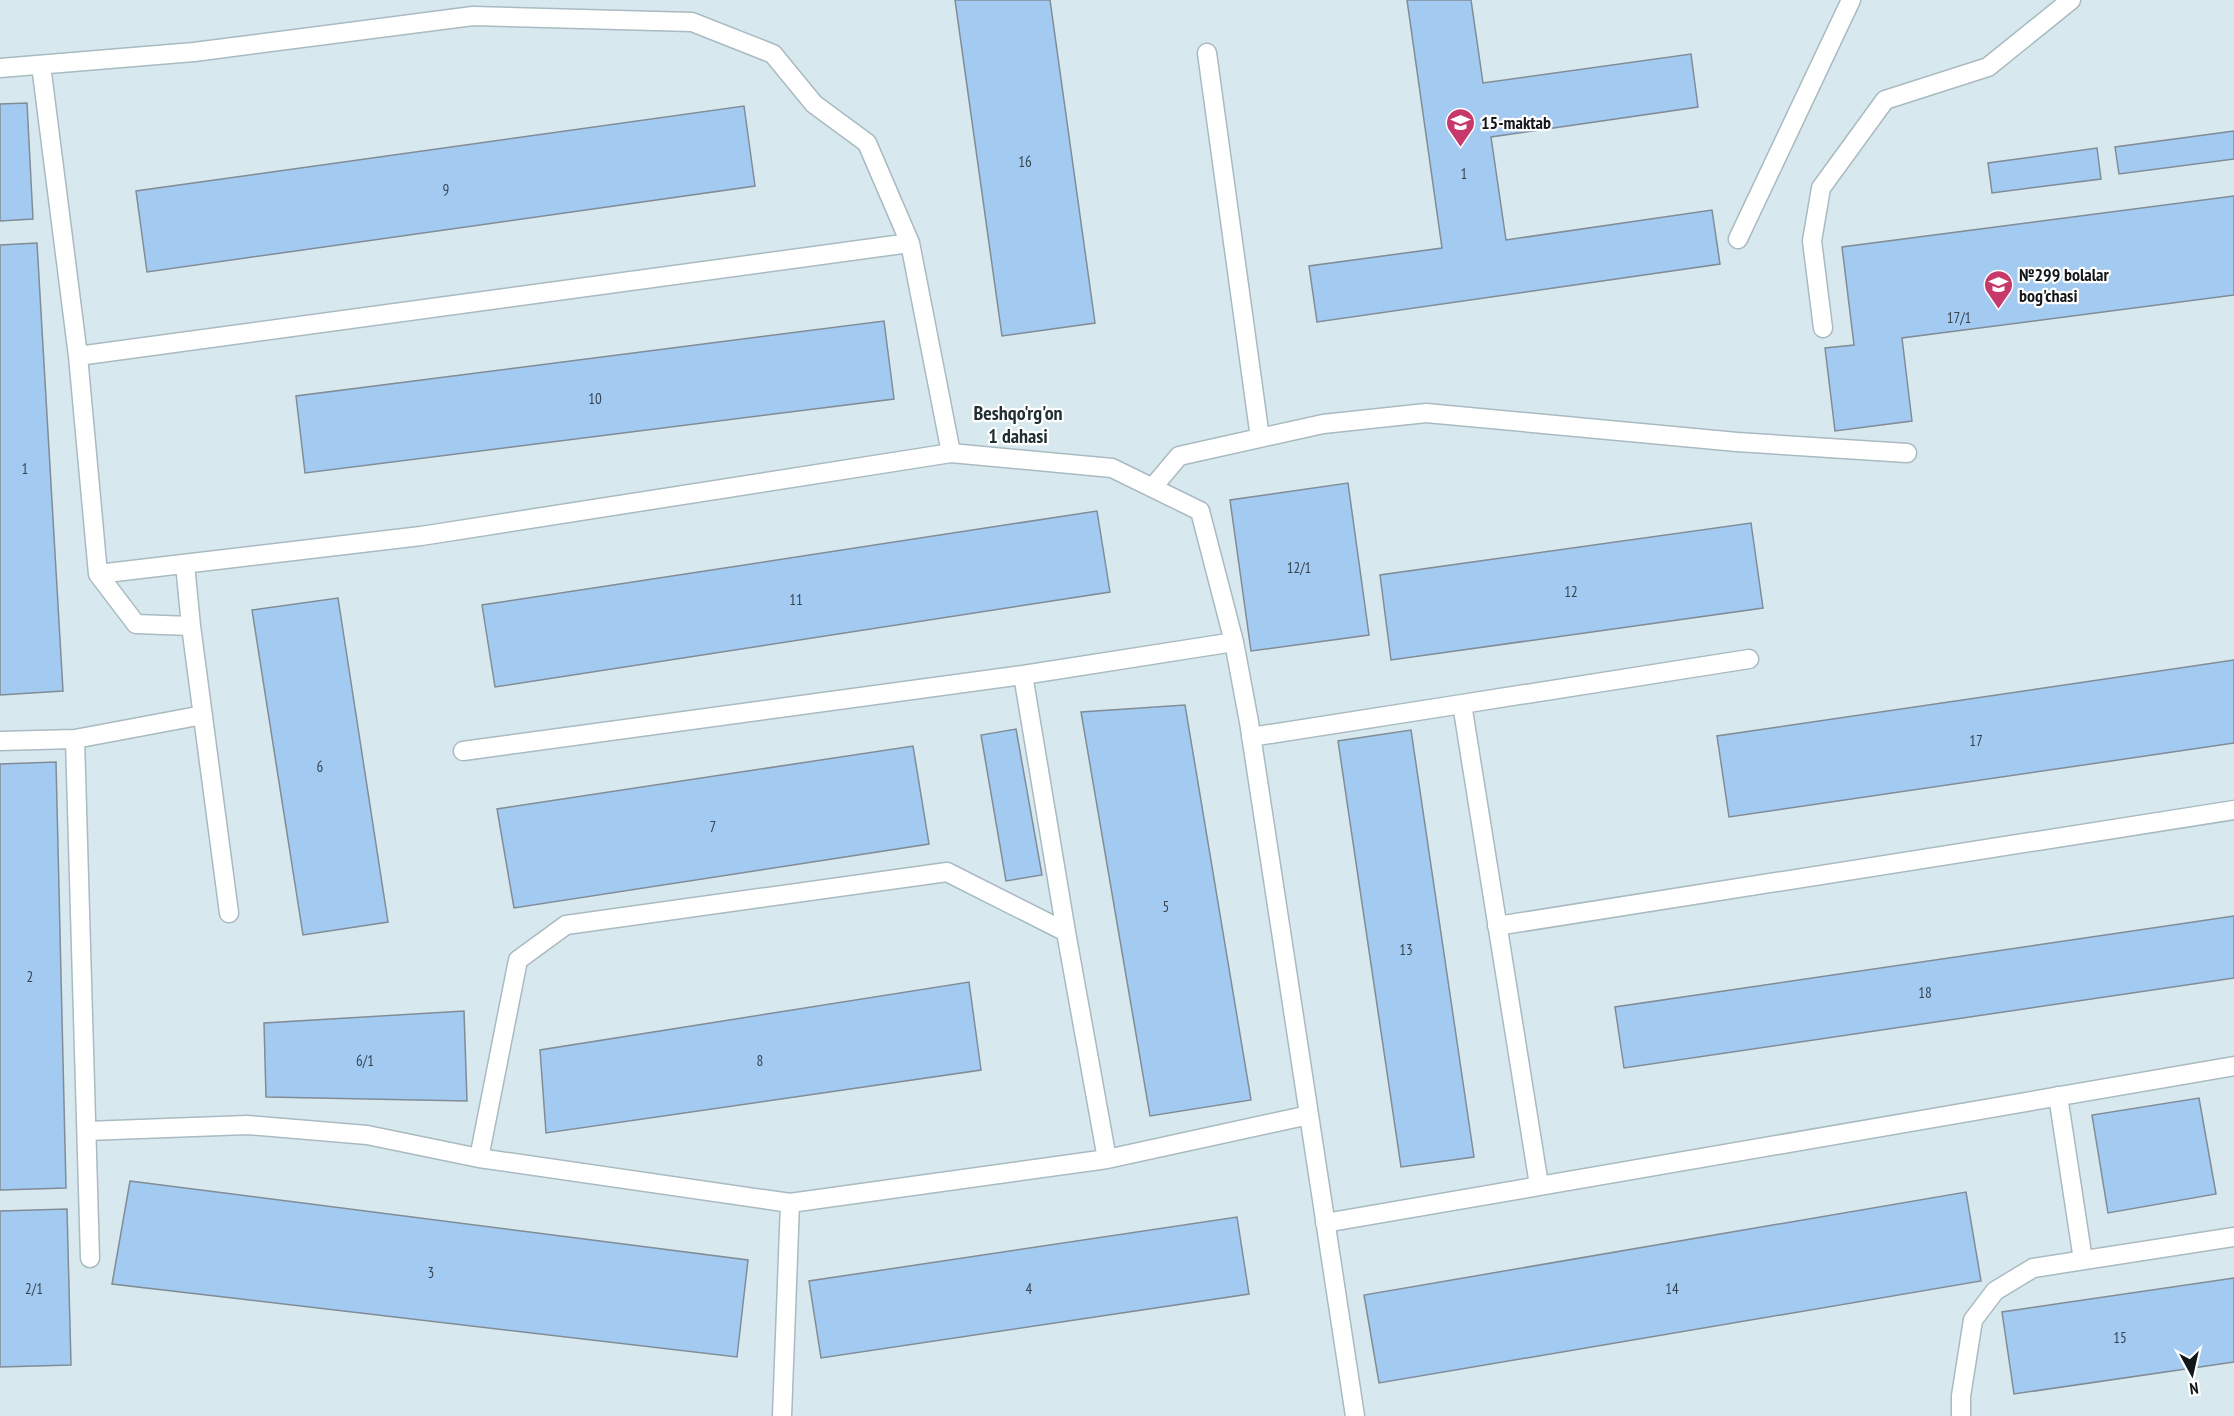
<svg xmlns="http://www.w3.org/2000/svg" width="2234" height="1416" font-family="'PT Sans Narrow',sans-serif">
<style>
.building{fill:#a3caf1;stroke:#818c97;stroke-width:1.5}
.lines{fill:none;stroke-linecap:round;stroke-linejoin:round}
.lane-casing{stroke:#a9bac0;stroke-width:21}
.lane{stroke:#fff;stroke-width:18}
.labels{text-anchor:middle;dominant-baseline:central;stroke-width:4.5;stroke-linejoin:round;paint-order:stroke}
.number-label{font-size:15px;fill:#364450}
.poi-label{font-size:18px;font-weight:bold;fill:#12181a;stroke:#fff;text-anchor:start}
.neighbourhood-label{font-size:20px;font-weight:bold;fill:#202f33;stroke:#fff}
</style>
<rect width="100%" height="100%" fill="#d7e9ef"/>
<!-- building -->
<path class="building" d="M955,0H1050L1095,323L1002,336Z
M1407,0H1471L1483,83L1691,54L1698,107L1491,137L1506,240L1712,210L1720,264L1317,322L1309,266L1442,248Z
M27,103L33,219L0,221V104Z
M744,106L755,186L147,272L136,191Z
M2234,131V159L2119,174L2115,147Z
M2097,148L2101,179L1992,193L1988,163Z
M2234,196V295L1902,338L1912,421L1835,431L1825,348L1854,345L1842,247Z
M37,243L63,691L0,695V245Z
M884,321L894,399L305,473L296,396Z
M1348,483L1369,635L1251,651L1230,500Z
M1097,511L1110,592L495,687L482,605Z
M1751,523L1763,608L1391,660L1380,575Z
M338,598L388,922L303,935L252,610Z
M2234,660V743L1729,817L1717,736Z
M1185,705L1251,1100L1150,1116L1081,712Z
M1016,729L1042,875L1006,881L981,735Z
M1411,730L1474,1157L1401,1167L1338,741Z
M913,746L929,844L514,908L497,809Z
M56,762L66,1188L0,1190V764Z
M2234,916V978L1624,1068L1615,1007Z
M969,982L981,1070L546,1133L540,1050Z
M464,1011L467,1101L266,1097L264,1023Z
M2199,1098L2216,1194L2108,1213L2092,1115Z
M130,1181L748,1260L737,1357L112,1284Z
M1966,1192L1981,1281L1379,1383L1364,1295Z
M67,1209L71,1365L0,1367V1211Z
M1237,1217L1249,1294L821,1358L809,1281Z
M2234,1278V1362L2014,1394L2002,1312Z"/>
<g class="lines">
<defs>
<path id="lane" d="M1207,53L1260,438
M41,65L78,356
M0,68L194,52L473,16L692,22L773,54L814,104L867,143L910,243L951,453
M1738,239L1851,0
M1823,328L1812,241L1821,188L1885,100L1988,67L2071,0
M1153,487L1179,456L1323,424L1426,413L1737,442L1907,453
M185,564L191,626
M98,574L421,536L951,453L1112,468L1200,511L1234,642L1249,722L1355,1416
M1023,675L1066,932
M1462,704L1749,659
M1251,737L1462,704L1539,1185
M75,739L90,1258
M0,741L75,739L203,715
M463,751L1023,675L1234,642
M947,872L1066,932L1107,1159L790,1203L479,1158L518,960L566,925Z
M229,913L191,626L136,624L98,574L78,356L910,243
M1497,926L2234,810
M2058,1096L2083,1260
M87,1131L247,1125L367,1135L479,1158
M1107,1159L1309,1115
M1325,1223L2234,1066
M782,1416L790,1203
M1961,1416V1396L1973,1320L1995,1291L2033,1268L2234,1237"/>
</defs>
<!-- lane casing -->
<use href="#lane" class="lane-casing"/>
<!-- lane -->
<use href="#lane" class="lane"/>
</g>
<!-- icons -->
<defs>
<symbol id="school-pin" viewBox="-11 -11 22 30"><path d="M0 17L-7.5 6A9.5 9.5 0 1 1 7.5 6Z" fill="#c6396a" stroke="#fff"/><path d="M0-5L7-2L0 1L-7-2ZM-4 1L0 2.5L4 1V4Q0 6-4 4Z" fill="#fff"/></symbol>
</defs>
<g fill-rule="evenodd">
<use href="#school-pin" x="1444" y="106" width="33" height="45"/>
<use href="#school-pin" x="1982" y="268" width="33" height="45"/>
</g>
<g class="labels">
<!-- number labels -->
<g class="number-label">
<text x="1025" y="161">16</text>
<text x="1464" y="173">1</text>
<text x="446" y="189">9</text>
<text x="1959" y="317">17/1</text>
<text x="595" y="398">10</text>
<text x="25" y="468">1</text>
<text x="1299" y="567">12/1</text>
<text x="1571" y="591">12</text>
<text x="796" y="599">11</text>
<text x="1976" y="740">17</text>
<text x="320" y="766">6</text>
<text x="713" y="826">7</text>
<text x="1166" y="906">5</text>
<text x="1406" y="949">13</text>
<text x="30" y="976">2</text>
<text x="1925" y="992">18</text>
<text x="365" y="1060">6/1</text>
<text x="760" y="1060">8</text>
<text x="431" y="1272">3</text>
<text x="34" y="1288">2/1</text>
<text x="1029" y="1288">4</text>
<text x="1672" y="1288">14</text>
<text x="2120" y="1337">15</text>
</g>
<!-- poi labels -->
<g class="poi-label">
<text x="1481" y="122">15-maktab</text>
<text x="2019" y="274">№299 bolalar<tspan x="2019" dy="21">bog'chasi</tspan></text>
</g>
<!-- neighbourhood labels -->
<g class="neighbourhood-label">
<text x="1018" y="413">Beshqo'rg'on<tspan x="1018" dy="23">1 dahasi</tspan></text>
</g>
</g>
<!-- north arrow -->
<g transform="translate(2192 1374) rotate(172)" stroke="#ffffff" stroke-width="4.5" paint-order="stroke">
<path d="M0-4.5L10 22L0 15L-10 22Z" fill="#12181a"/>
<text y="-9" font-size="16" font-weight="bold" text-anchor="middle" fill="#12181a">N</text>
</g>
</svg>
